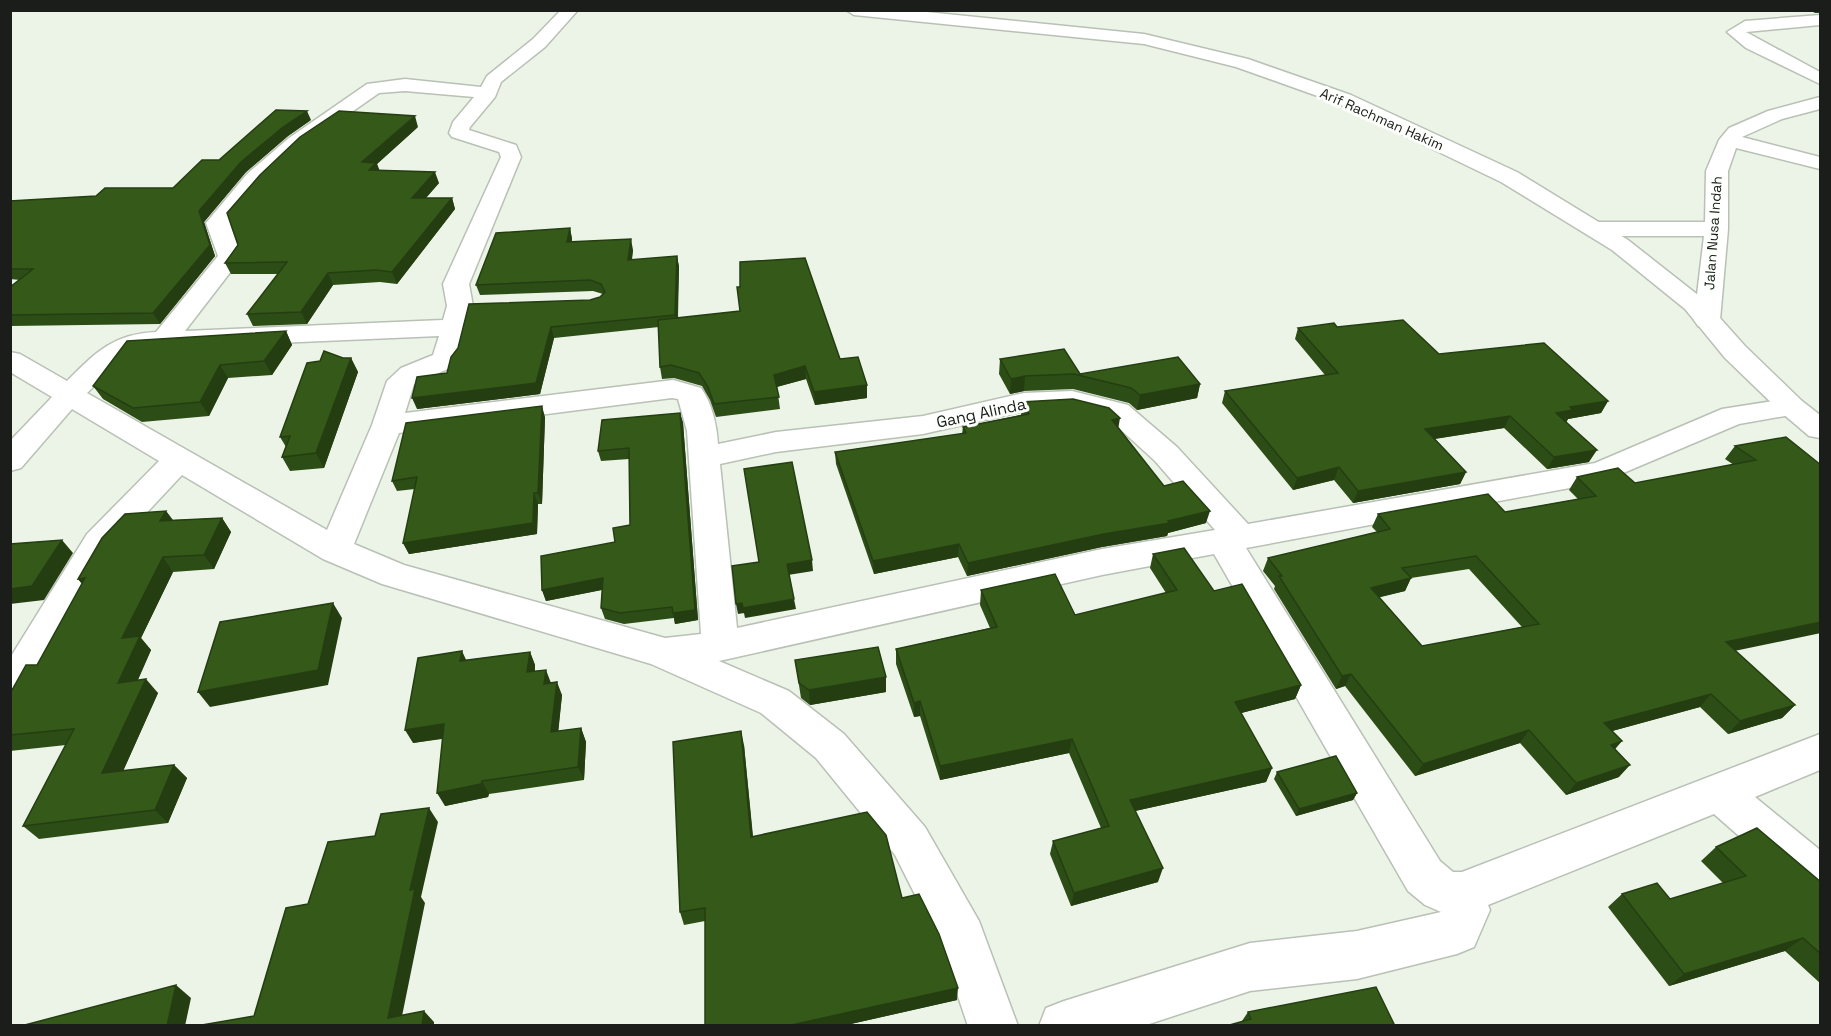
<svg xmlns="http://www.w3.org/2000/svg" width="1831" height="1036" font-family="'Space Grotesk',sans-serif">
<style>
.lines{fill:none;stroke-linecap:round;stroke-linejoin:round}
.street-casing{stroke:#b9c0b5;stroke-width:3}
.primary-casing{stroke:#b9c0b5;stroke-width:3}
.street{fill:#fff;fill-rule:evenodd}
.primary{fill:#fff;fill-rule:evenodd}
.wall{fill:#2d4d16;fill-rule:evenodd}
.shaded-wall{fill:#243e12}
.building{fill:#345919;stroke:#243e12;stroke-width:1.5;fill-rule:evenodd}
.labels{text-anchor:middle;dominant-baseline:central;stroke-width:6;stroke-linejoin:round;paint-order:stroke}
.far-street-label{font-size:14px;fill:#1a1d19;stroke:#fdfffc}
.street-label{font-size:16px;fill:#1a1d19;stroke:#fdfffc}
</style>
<rect width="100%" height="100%" fill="#ecf4e8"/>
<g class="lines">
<defs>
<path id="street" d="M561,10H578L545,47L501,82L495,97L470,127L469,130L516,145L521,157L469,284L473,306L460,359L450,368L414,384L405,413L673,380L701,388C712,403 717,426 718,444L776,432L923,416L1024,393L1072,391L1128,405L1177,447L1248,524L1595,463L1722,409L1792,398L1802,401L1807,407L1802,413L1739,424L1602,482L1246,548L1440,861L1453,872H1462L1820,734V770L1755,797L1820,850V899L1804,893L1714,814L1488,905L1490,910L1474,947L1457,954L1357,979L1250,991L1143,1026H1039L1046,1008L1064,1001L1250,943L1357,931L1441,912L1425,905L1408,891L1214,554L1102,575L719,661L789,691L844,734L925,827L979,921L1018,1026H968L941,946L895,855L816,758L761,713L651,664L382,584L323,559L182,475L111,551L24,703L10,708V658L87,534L159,461L72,409L21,468L10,471V441L52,397L10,372V352L20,354L67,381C96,352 113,334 156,332L218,256L206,223L247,174L289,138L367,84L405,79L481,87L487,76L533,39ZM405,91L474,97L453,122L449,133L452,137L499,152L501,157L443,284L447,306L443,320L185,331L242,257L230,224L263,184L303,146L379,93ZM439,336L433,355L401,368L387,381L372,425L327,530L87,393L115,366L140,349ZM672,398L678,399L687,431L701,634L665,638L404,565L354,544L399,433ZM1072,409L1108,418L1155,461L1215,530L1102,549L737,628L720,464L776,452L923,434L1024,411Z
M1820,15V25L1746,32L1820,72V84L1746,48L1727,32L1745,21Z
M1820,97V109L1782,119L1742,137L1820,157V169L1736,148L1728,171V229L1720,320L1716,326L1707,328L1698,326L1694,320L1704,236H1595L1587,234L1583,229L1587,224L1595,222H1705L1706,171L1719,140L1729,128L1768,111Z"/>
<path id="primary" d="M846,10H907L1144,34L1248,59L1351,95L1517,172L1628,240L1703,299L1745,346L1802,401L1820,415V438L1809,436L1782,413L1725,358L1685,309L1612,250L1501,182L1337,103L1236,67L1144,44L854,15Z"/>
</defs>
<!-- street casing -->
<use href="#street" class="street-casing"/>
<!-- primary casing -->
<use href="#primary" class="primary-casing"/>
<!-- street -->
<use href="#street" class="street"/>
<!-- primary -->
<use href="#primary" class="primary"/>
</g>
<!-- wall -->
<path class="wall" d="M1809,10H1821V13H1815Z
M311,120L288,136L246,172L204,222L215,256L160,324L10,326V287L20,280L10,279V201L96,196L173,188L219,160Z
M418,127L377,164L379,170L439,183L426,198H452L455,209L397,284L380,282L333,285L307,324L253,326L247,314L278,274H231L225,263L238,245Z
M570,228L572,239V242L633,250L632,260L677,256L679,267L678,318L840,359L867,398L815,405L806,379L777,387L780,409L716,417L710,400L702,386L674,378L662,379L660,367L659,327L554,338L540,394L417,409L447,373L590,300L600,297L603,294L593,291L480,295L476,285Z
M1337,327L1608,401L1601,413L1568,419L1566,422L1589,462L1547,469L1504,428L1435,439L1466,472L1460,484L1353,503L1334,480L1293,490L1222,403L1225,391L1325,375L1295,339L1298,328Z
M286,331L292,345L272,375L228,378L209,416L142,422L103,399L93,386Z
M343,358H351L358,372L324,468L290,471L282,457L286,447L280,437Z
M1000,359L1080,374L1200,384L1197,398L1137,410L1129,403L1073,389L1024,391L1010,394L999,374Z
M1022,402L1119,428L1164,486L1206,523L1168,533L1167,536L1102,547L967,576L958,557L874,574L836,464L835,452L962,434L963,427L1021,415Z
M680,413L683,423L698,620L675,624L674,618L624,624L605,619L601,608L602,590L546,601L542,590L615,542L630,525L629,459L601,461L598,451Z
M545,417L542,504H538L537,534L409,554L403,543L415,489L397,491L392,481Z
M1786,437L1735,651L1795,705L1782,718L1728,734L1700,707L1612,731L1619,777L1566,795L1520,743L1415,776L1345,686L1336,689L1274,589L1275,586L1263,571L1268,558L1377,532L1372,527L1378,514L1505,512L1578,499L1569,490L1577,477L1635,483L1734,465L1725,459L1735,446ZM1469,569L1522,627L1422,646L1379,597L1405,591L1411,578Z
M166,511L173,520L222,518L231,532L214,569L173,572L141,638L151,650L138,680L158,693L123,771L174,765L187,778L168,823L39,839L23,826L66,745L10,751V691L37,665L82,584L78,579Z
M1153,554L1214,591L1301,685L1295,699L1241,713L1272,768L1266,782L1135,811L1158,882L1071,906L1050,854L1053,841L1101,828L1069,753L940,780L920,716L914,717L896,664V649L990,628L980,605L981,590L1075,615L1166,593L1150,568Z
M530,652L535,665V671L551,683L562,695L558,731L581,728L586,742L584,780L489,794L488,797L445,806L442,739L413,743L466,660Z
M795,660L886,692L810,705L801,698Z
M744,745L753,836L902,898L957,1000L842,1026H705V921L684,925L680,912Z
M1277,772L1357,793L1353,800L1296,816L1274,779Z
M1716,847L1821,882V984L1785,951L1669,986L1608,907L1622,894L1670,899L1723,883L1701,861Z
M1248,1012L1395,1026L1242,1021Z"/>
<!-- shaded-wall -->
<path class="shaded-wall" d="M307,111L311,120L288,136L246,172L204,222L215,256L160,324L153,313L199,211L241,162L283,127Z
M415,116L418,127L377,164L381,174L373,181L362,162Z
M435,172L439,183L416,209L412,198Z
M452,198L455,209L397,284L392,272Z
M570,228L572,239L570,252L567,242Z
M631,239L633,250L630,270L628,260Z
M677,256L679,267L677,326L675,315Z
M328,273L333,285L307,324L301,312Z
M551,327L554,338L540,394L417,409L412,398Z
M286,331L292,345L272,375L264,361Z
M351,358L358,372L324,468L316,453Z
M220,365L228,378L209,416L200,402Z
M805,366L806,379L776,387L774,375Z
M1025,376L1024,391L1010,394L1011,379Z
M1200,384L1197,398L1137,410L1140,395Z
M867,385V398L815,405L814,392Z
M1608,401L1601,413L1568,419L1566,423L1556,413L1570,407Z
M542,406L545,417L542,504L538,493Z
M680,413L683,423L698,620L675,624L673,613Z
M1510,416L1504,428L1420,441L1425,429Z
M1120,418L1118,430L1112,420Z
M1597,450L1589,462L1547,469L1554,457Z
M1339,467L1334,480L1293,490L1297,478Z
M1466,472L1460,484L1353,503L1358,491Z
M534,493L538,504L537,534L409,554L403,543Z
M166,511L176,525L160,521Z
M1210,511L1206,523L1168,533L1167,536L1102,547L967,576L968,563L1168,521Z
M222,518L231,532L214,569L204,555Z
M62,540L73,553L44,600L10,604V589Z
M959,544L958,557L874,574L873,561Z
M163,557L173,572L141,638L151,650L130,697L118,683L122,638Z
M812,560L813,571L788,575L787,564Z
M85,578L90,593L78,579Z
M603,578L606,589L546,601L542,590Z
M1411,578L1405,591L1365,601L1371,588Z
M794,599L796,609L745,618L743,608Z
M333,603L342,618L328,685L210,707L198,692Z
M742,603L744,613L738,614L736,604Z
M1821,622V633L1715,655L1726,642Z
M462,651L468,664L460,661Z
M530,652L535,665L533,685L527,672Z
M546,670L551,683L544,684Z
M1351,674L1345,686L1336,689L1342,676Z
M886,677V692L810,705L809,690Z
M146,679L158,693L116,787L102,773Z
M557,682L562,695L557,745L551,732Z
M1301,685L1295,699L1230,716L1235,702Z
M1711,694L1700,707L1594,736L1604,723Z
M920,701V716L914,717V703Z
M1795,705L1782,718L1728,734L1740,721Z
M444,724L451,737L413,743L405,730Z
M581,728L586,742L584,780L578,767Z
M1529,730L1520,743L1415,776L1423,764Z
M741,731L744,745L754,850L751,837Z
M1072,739L1069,753L940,780V766Z
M1622,741L1611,754V745Z
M174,765L187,778L168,823L155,810Z
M1630,765L1619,777L1566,795L1576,783Z
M1272,768L1266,782L1126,813L1130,800Z
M482,781L489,794L488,797L445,806L437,793Z
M1357,793L1353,800L1296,816L1299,809Z
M429,808L438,822L421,897L425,903L400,1026L388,1018L410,890Z
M1163,868L1158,882L1071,906L1074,893Z
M1803,938L1785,951L1669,986L1684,974Z
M176,985L191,998L185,1026H167Z
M958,988L957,1000L842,1026H787Z
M424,1011L434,1022V1026H422Z"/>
<!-- building -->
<path class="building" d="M276,110L307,111L283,127L241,162L199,211L210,245L153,313L10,315V287L33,269H10V201L96,196L105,188H173L202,160H219Z
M339,111L415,116L362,162L376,163L369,170L435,172L412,198H452L392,272L376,270L328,273L301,312L247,314L287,262L225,263L238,245L227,213L260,175L300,137Z
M570,228L567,242L631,239L628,260L677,256L675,315L551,327L536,383L412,398L417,377L447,373L451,357L458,348L469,304L590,300L600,297L605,292L601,284L590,280L476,285L496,233Z
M805,258L840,359L858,357L867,385L814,392L805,366L774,375L779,397L714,404L708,387L699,373L671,365L660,367L658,320L740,311L737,287H740V262Z
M1403,320L1439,354L1544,343L1608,401L1570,407L1573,410L1556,413L1597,450L1554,457L1510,416L1425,429L1466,472L1358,491L1339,467L1297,478L1225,391L1338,373L1298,328L1334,323L1337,327Z
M286,331L264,361L220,365L200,402L133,408L93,386L127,341Z
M1064,349L1080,374L1178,357L1200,384L1140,395L1131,388L1074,374L1025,376L1011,379L1000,359Z
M324,351L343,358H351L316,453L282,457L290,436L280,437L307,363L320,361Z
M1073,399L1109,408L1120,418L1112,420L1164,486L1183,481L1210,511L1168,521L1170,523L1104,534L968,563L959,544L873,561L835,452L966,433L963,427L1029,414L1022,402Z
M542,406L538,493H534L533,523L403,543L417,477L392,481L406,423Z
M680,413L695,610L673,613L672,607L620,613L601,608L603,578L542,590L541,556L615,542L613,528L630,525L629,448L598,451L602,420Z
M1786,437L1821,465V622L1726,642L1795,705L1740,721L1711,694L1604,723L1622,741L1611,745L1630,765L1576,783L1529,730L1423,764L1351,674L1342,676L1279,576H1282L1268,558L1390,529L1378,514L1488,494L1505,512L1596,496L1577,477L1618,468L1635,483L1756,460L1735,446ZM1476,556L1539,624L1422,646L1371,588L1411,578L1402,568Z
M792,462L812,560L787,564L794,599L743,608L742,603L736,604L732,566L759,562L744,469Z
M166,511L160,521L222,518L204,555L163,557L122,638L140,636L118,683L146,679L102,773L174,765L155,810L23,826L74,729L10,735V691L12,690L26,665H37L85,578L78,579L102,538L125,514Z
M62,540L32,586L10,589V544Z
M1184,548L1214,591L1242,584L1301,685L1235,702L1272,768L1130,800L1163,868L1074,893L1053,841L1109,826L1072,739L940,766L920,701L914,703L896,649L997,627L981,590L1055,574L1075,615L1177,590L1153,554Z
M333,603L318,670L198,692L220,622Z
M878,647L886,677L809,690L799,683L795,660Z
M462,651L460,661L530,652L527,672L546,670L544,684L557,682L551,732L581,728L578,767L482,781L481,784L437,793L444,724L405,730L418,658Z
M741,731L751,837L867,812L886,835L902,898L919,894L939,934L958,988L787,1026H705V908L680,912L673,742Z
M1336,756L1357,793L1299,809L1277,772Z
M429,808L410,890L415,889L388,1018L424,1011L422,1026H196L254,1016L286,908L308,904L328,842L375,836L381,814Z
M1757,828L1821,882V954L1803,938L1684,974L1622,894L1657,883L1670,899L1746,876L1716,847Z
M176,985L167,1026H21Z
M1376,987L1395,1026H1226L1251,1019L1248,1012Z"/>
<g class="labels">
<!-- far-street labels -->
<g class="far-street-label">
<text transform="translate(1382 119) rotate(24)">Arif Rachman Hakim</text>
<text transform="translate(1713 233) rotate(-86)">Jalan Nusa Indah</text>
</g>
<!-- street labels -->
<g class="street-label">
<text transform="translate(981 413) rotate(-12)">Gang Alinda</text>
</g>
</g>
<!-- border -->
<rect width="1831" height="1036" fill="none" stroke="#1a1d19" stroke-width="24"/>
</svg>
